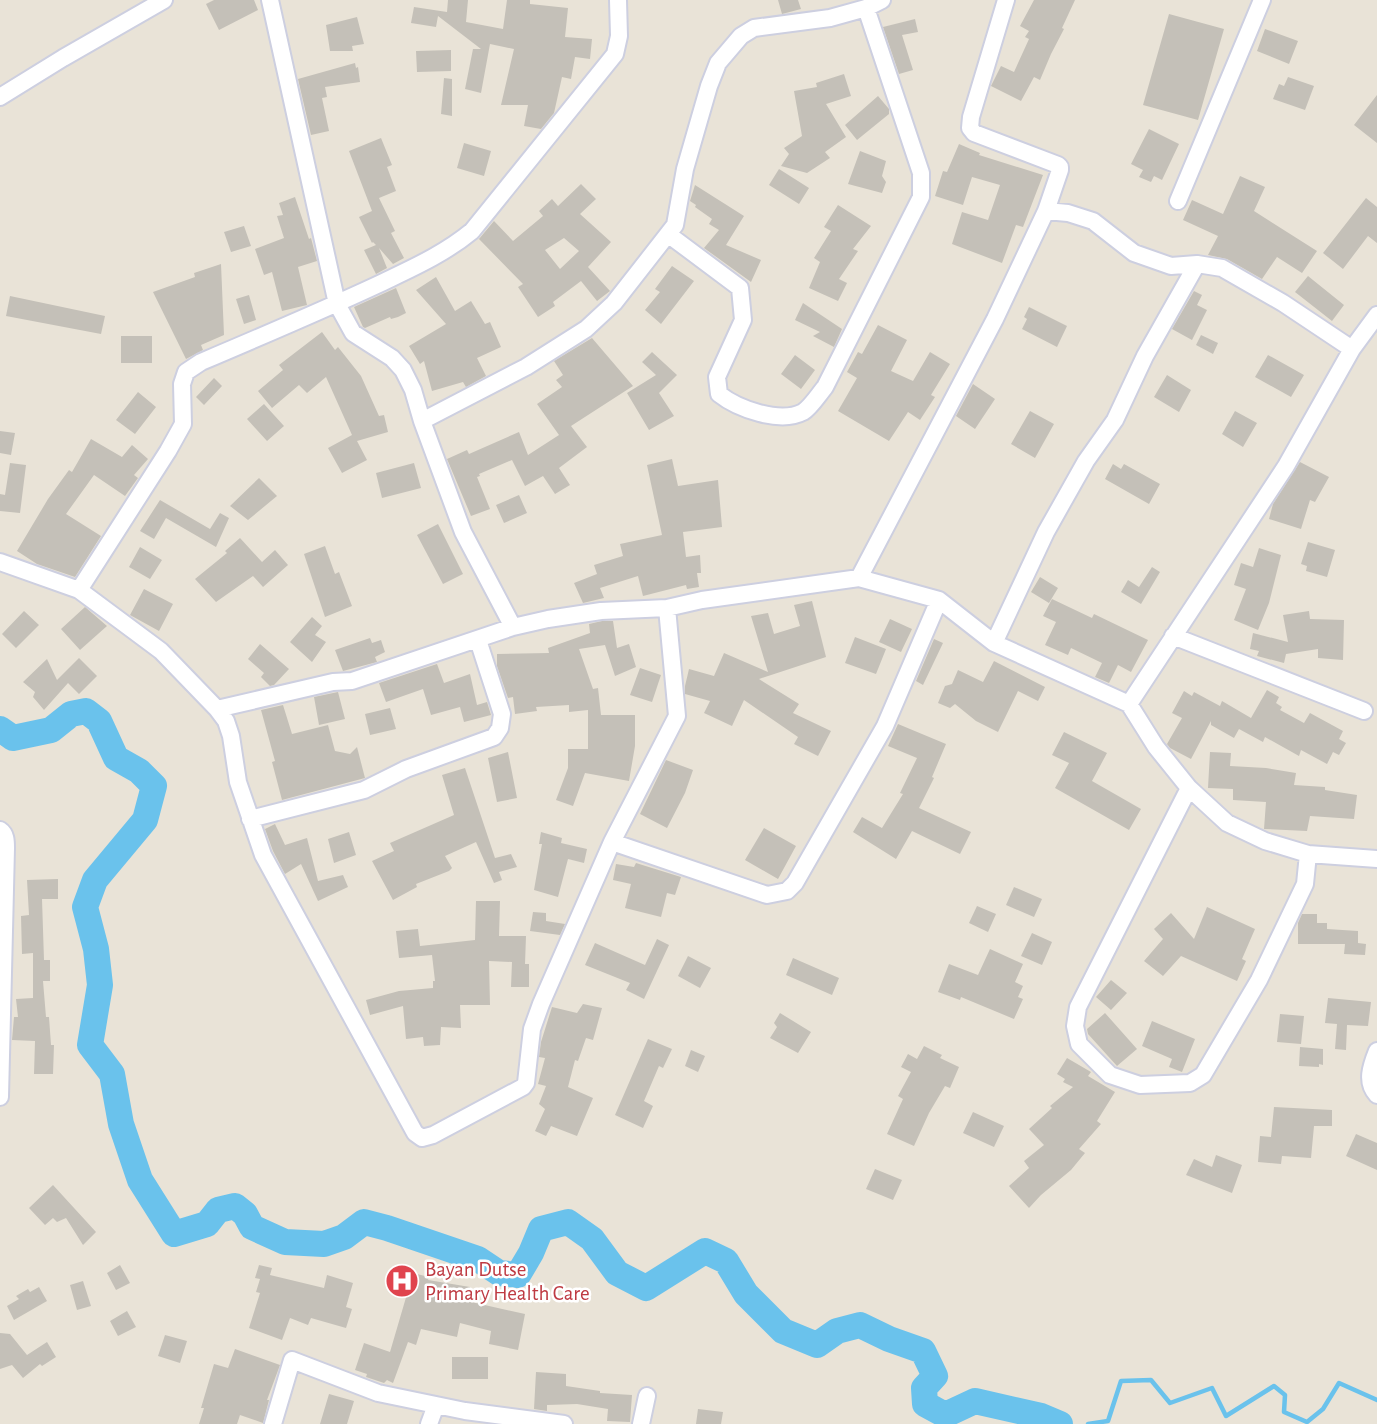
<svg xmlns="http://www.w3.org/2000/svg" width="1377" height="1424" font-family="'Alegreya Sans',sans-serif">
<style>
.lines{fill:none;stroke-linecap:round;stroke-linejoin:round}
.stream{stroke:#6ac2ec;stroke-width:4.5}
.river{stroke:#6ac2ec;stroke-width:26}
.building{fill:#c4c0b8;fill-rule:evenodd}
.minor-casing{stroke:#cdcfe0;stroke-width:20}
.minor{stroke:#fff;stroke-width:16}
.labels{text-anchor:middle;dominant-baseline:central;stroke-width:5;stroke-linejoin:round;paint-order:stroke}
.health-label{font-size:21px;fill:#be3a42;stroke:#fff;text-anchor:start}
</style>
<rect width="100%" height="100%" fill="#e9e3d7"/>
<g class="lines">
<!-- stream -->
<path class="stream" d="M1088,1424L1108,1421L1121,1381L1151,1380L1170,1403L1212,1388L1226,1416L1274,1386L1285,1395L1284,1412L1307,1422L1323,1409L1339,1383L1377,1400"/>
<!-- river -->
<path class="river" d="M0,729L13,738L51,730L71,714L86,711L99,721L116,758L139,771L154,786L145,820L95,880L85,907L96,949L100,985L90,1045L112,1074L121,1124L140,1180L174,1234L207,1224L218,1210L235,1206L245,1214L252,1227L285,1242L324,1244L344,1237L364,1222L387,1228L478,1259L499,1273L518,1275L531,1253L541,1229L568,1222L592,1239L617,1273L646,1288L705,1251L726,1261L746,1294L783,1331L817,1345L837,1331L860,1325L889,1339L923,1351L935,1376L924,1388L925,1404L945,1415L975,1401L1041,1416L1060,1424"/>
</g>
<!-- building -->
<path class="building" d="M214,0H254L258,10L219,30L206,4Z
M448,0H468L466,22L503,29L507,0H530V4L568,8L565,37L592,39L590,59L575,57L571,79L562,77L554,113L541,129L524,126L528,105H501L514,49L490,44L481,93L465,89L473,49H481L438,16L436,27L411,23L414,7L447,12Z
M778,0H798L801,9L782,14Z
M1034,0H1075L1062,28L1064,29L1051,54L1040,80L1034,77L1021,101L991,86L1001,66L1014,72L1029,39L1025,37L1029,31L1020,26Z
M1169,14L1224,29L1198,120L1143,105Z
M357,17L364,44L352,46L353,51H330L326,25Z
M915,19L918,32L902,35L913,70L899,74L883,27Z
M1265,29L1298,41L1289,64L1257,51Z
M451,50V71L417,72L416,51Z
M355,63L356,68L358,67L360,82L325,87L327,97L322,98L329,131L311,135L298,79Z
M844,74L851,96L826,104L846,137L825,152L830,158L807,173L781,166L789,154L784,148L802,136L794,91L817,87L816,83Z
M1288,77L1314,86L1305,110L1273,99L1279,84L1284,86Z
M444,78L452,79V116L441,114Z
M1377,95V143L1354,125Z
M878,96L889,109V114L857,140L845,125Z
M1149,129L1179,144L1162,180L1154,176L1151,182L1139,177L1143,170L1131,164Z
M381,138L392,165L387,167L396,191L379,198L395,231L391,233L404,258L393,264L379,248L387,268L376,274L364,250L376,245L373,242L372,243L359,217L372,211L349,151Z
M464,143L491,151L484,176L457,168Z
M959,144L980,153L979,155L1043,175L1023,227L1016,225L1002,263L952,244L962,212L988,220L1000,185L972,177L963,205L935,196L943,171L947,172Z
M860,151L886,161L882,176L886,182L882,193L848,184Z
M779,169L809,188L799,204L769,185Z
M1240,176L1265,187L1254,211L1317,251L1302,273L1277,257L1262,279L1227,259L1208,255L1218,236L1183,220L1192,200L1223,214Z
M581,184L596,199L580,214L611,242L588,267L610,291L597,301L581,281L553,302L555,306L538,317L518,287L523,284L479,239L494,221L513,241L543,216L539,211L552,199L558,206ZM564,238L579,251L560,269L545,250Z
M695,185L744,216L726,245L761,260L751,282L704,248L719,230L709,224L712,219L695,207L696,205L690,201Z
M295,197L309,239L311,238L317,261L298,267L307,305L282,311L272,272L264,275L255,249L284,238L277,216L283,215L279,203Z
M1366,198L1377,207V243L1368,236L1343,269L1323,253Z
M838,205L871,226L853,249L858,251L839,279L847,283L838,301L809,288L820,262L814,258L831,231L824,227Z
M244,226L251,246L231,252L224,232Z
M221,264L224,335L201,345L203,350L186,359L153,292L195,277L194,273Z
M672,266L694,281L661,324L645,310L660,292L655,289Z
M1308,276L1344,305L1332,321L1295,292Z
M436,277L455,311L471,301L485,324L490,322L501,347L477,358L486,376L466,387L463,382L432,391L424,361L420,364L409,346L446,324L416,290Z
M396,288L406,313L398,317L391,319L390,317L365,328L363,327L354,307Z
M1194,291L1202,295L1197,305L1207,310L1192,340L1172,329Z
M249,295L256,320L244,324L236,299Z
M10,296L105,316L101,334L6,316Z
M803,303L842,329L834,347L813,336L820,332L795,320Z
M1029,307L1067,326L1057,347L1022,329L1027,319L1024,317Z
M878,325L907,340L891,371L913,381L930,352L950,364L931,395L935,397L920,420L908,412L889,441L838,411L857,378L847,372L858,352L862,354Z
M322,332L335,350L338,347L361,376L379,416L384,415L388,432L357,441L367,460L342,473L328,448L352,435L326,377L307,393L299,385L272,408L258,391L283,370L279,365Z
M1201,335L1218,343L1213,354L1196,345Z
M121,336H152V363H121Z
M592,338L633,386L571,426L587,447L559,468L570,485L555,494L543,476L525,486L512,460L479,474L480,476L477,477L490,509L471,516L447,459L467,450L469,454L519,432L528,455L559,435L537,404L562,387L556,380L563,375L554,361Z
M652,352L677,375L659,393L674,416L649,430L627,393L656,375L642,362Z
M795,355L815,370L801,389L781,374Z
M1268,355L1304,375L1291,397L1255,377Z
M1167,375L1191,390L1179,412L1154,397Z
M214,378L222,386L204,405L196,397Z
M973,384L995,399L975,429L956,416Z
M138,392L156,407L135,434L116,420Z
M264,404L284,426L267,441L247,419Z
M1030,411L1054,424L1035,458L1011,444Z
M1235,411L1257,423L1243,447L1222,434Z
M0,431L15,433L11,455L0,453Z
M91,439L122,457L132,445L148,459L134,475L138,478L125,496L94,475L66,514L101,536L75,577L37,564L17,551L48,499L69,470L72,472Z
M672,459L678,486L718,480L722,527L683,532L686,557L700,555L701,573H697L699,587L687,589L686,585L643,596L638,576L600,588L604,598L583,603L574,583L597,574L594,565L623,556L620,544L662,535L647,465Z
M1300,462L1329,477L1315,502L1310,500L1301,529L1269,519L1273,504Z
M10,463L26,465L20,513L0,511V494L5,495Z
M414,463L421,488L382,498L376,473Z
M1113,464L1121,469L1124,464L1160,484L1149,504L1105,479Z
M259,478L277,496L248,520L230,506Z
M519,495L527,513L504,523L496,505Z
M160,500L210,529L220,513L229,518L216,547L166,518L154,539L140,531Z
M438,524L463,574L443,584L417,535Z
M240,538L262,562L275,550L288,565L263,587L253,576L216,602L195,579L227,553L225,551Z
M1308,542L1335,550L1327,577L1306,571L1307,566L1301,564Z
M325,546L335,574L339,572L352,606L325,617L304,554Z
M140,547L162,560L150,579L129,567Z
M1259,548L1281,555L1269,603L1258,630L1234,620L1246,589L1234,585L1241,563L1253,567Z
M1152,567L1160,572L1141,604L1121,592L1128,580L1139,587Z
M1040,577L1058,588L1049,603L1031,592Z
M144,589L173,604L159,631L130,615Z
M1052,599L1092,618L1094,614L1148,640L1131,672L1118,665L1109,683L1095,677L1102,663L1071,648L1068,655L1045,645L1056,622L1043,616Z
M812,601L826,657L759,679L799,704L793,713L831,731L818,756L794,744L798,737L744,700L732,726L704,713L710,701L685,694V686L689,669L714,676L724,653L768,672L751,616L768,613L774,634L800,626L794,605Z
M85,607L107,626L80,650L61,629Z
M24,611L39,625L16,648L2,634Z
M1309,611L1310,619L1344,620L1343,660L1318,658V649L1286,654L1284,663L1257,656L1259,651L1250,649L1253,633L1288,642L1283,615Z
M312,617L322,626L315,635L326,642L312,662L290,642Z
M890,619L912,629L901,652L879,642Z
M602,621H613L617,648L629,644L636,667L615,676L605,645L579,649L593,689L598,688L601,715H635V746L629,781L585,773L573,806L556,800L568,768V749H588V710L569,712V705L536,707L537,711L515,714L513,697L508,698L497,666V654L549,653L548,648L590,633L589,624Z
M855,637L886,649L876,674L845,663Z
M370,638L372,643L381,640L385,652L375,657L377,662L343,671L335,650Z
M934,639L943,643L923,685L916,681Z
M260,644L289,669L274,685L270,686L261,677L264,673L248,659Z
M79,658L97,676L79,694L68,683L44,710L33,697L35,692L23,682L47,659L57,680Z
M994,661L1045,687L1038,701L1018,691L998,732L976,721L955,704L950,708L938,703L945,686L952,684L958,670L983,682Z
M437,664L444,683L470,674L477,705L487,702L491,715L464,722L460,707L431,715L423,689L386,702L379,683Z
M640,668L661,675L652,702L630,695Z
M1267,690L1279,697L1276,703L1282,707L1280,710L1304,723L1310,713L1343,731L1339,739L1346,743L1339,755L1333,752L1327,764L1301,750L1299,756L1265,737L1263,742L1239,729L1234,738L1211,725V721L1191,759L1170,748L1167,744L1182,718L1172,713L1184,691L1192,696L1194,692L1220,706L1222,701L1251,718Z
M338,692L345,719L319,725L314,697Z
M283,705L292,734L328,725L335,751L350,754L357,747L365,778L282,800L272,762L275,761L261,710Z
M390,708L396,729L370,735L365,714Z
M898,724L946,744L932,777L934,778L919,808L971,832L960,854L912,831L896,859L853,832L862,817L882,828L903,794L900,793L917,758L888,746Z
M1064,732L1107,753L1092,781L1141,809L1129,830L1055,788L1069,763L1052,755Z
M508,752L517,798L497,802L488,758Z
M1210,752L1231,753L1230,766L1266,768L1296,773L1294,785L1325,787V790L1357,795L1354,819L1310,816L1307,831L1264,829L1266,802L1233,800V789L1208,788Z
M666,760L693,770L685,793L667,828L640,814Z
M465,768L495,858L511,854L517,867L499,872L502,880L494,883L476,842L445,856L452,868L449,871L416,884L417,887L393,900L372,861L394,851L390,843L454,815L442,775Z
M275,824L285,845L307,838L318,881L343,875L348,887L318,901L301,864L285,874L273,851L265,829Z
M764,828L796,846L778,879L745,860Z
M349,832L356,855L334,863L328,839Z
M541,832L562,838L561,843L587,849L584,863L568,859L558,897L534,890L542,844H539Z
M636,863L681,877L675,895L667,893L661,917L625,908L631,884L613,880L616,864L634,867Z
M58,879V899H42L44,960H50V981H43L46,1017H49L51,1045H54L53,1074H34L35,1041L12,1040L14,1017H18L16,999L33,998V953L22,954L21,916L29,915L27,880Z
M1014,887L1042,899L1034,917L1006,905Z
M476,901H500L499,936H526L525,964H529V987H511L512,962L489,961L490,1005H460L461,1028L441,1027L440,1045L424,1046L423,1037L406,1039L403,1006L370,1015L366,1000L399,991L433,988V981H435L432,955L399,958L396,931L418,929L420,946L475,940Z
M977,906L996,914L988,932L969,923Z
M1207,907L1255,929L1242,959L1246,961L1237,981L1181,956L1163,976L1144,961L1163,939L1154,929L1171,913L1194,939Z
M533,912L546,913V921L565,924L560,935L530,931Z
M1302,914H1317V923H1327V929L1358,931V943L1366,944L1365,955L1344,954L1345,944H1298V923Z
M1032,933L1052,942L1042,965L1021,956Z
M657,939L669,945L644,999L626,990L630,983L585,965L595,943L645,965Z
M990,949L1023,964L1015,982L1023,986L1018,997L1023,999L1014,1019L961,997L960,1000L938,992L949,964L978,975Z
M688,956L711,968L700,988L678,976Z
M793,958L839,978L832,995L786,975Z
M1111,980L1127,993L1111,1010L1096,997Z
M1328,998L1371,1002L1368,1026L1347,1025L1346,1050L1335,1049L1337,1024L1325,1023Z
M583,1004L602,1008L593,1040L586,1038L578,1061L575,1060L568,1087L593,1098L577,1136L551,1126L546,1136L535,1131L545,1109L539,1104L546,1086L538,1084L545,1058L539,1057L541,1042L552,1007L577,1013Z
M780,1013L811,1032L798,1053L770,1038L777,1027L774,1023Z
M1105,1013L1137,1049L1117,1066L1088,1034L1087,1029Z
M1280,1014L1304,1016L1301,1044L1277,1042Z
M1152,1021L1195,1039L1182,1072L1169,1067L1172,1059L1142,1046Z
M648,1039L672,1049L663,1068L659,1066L644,1101L653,1106L643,1128L615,1115Z
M924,1046L942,1055L940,1058L959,1067L950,1088L945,1086L929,1113L914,1146L887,1134L903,1099L898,1096L911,1072L901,1067L908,1054L917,1059Z
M1300,1047L1323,1049V1065L1319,1064V1067L1299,1066Z
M691,1050L705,1056L698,1072L685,1066Z
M1067,1058L1091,1072L1088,1076L1115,1092L1097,1121L1101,1124L1079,1149L1085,1153L1071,1170L1041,1195L1029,1208L1009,1186L1029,1168L1024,1161L1044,1145L1029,1129L1052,1108L1050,1106L1073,1087L1063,1082L1065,1079L1057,1074Z
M1274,1107L1332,1110V1126H1314L1311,1158L1282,1156L1281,1164L1258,1162L1260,1136L1271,1137Z
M973,1112L1004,1126L994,1147L963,1133Z
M1356,1134L1377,1143V1170L1346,1156Z
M1216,1155L1242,1165L1232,1193L1186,1175L1194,1159L1212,1167Z
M875,1169L902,1180L893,1200L866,1189Z
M53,1185L96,1232L83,1245L66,1218L57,1222L53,1218L45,1225L29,1208Z
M120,1265L130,1283L116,1290L107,1273Z
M259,1265L272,1268L270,1275L324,1288L327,1275L353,1283L346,1307L352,1309L346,1328L311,1318L308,1325L290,1318L282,1340L249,1328L260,1293L256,1292L260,1279L255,1278Z
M393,1268L429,1277L428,1280L470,1287L467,1301L525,1314L518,1350L489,1344L491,1331L460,1323L457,1337L421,1329L416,1345L408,1342L393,1383L387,1380L384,1383L366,1377L367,1374L355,1370L364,1343L390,1352L407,1294L388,1290Z
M83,1281L91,1306L77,1310L70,1285Z
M39,1287L47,1301L14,1320L7,1306L19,1299L16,1296L28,1289L30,1292Z
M127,1311L136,1327L118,1336L110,1321Z
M0,1333L10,1334L27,1355L47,1342L56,1357L42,1366L40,1364L23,1378L12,1365L0,1369Z
M165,1335L187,1341L180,1363L158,1356Z
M235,1349L280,1365L267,1400H269L263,1423L240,1415L237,1424H199L204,1408H201L214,1364L228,1368Z
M452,1357H488V1379H452Z
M536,1372L566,1374V1386L600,1391V1393L632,1395L630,1422L607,1421L608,1409L577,1404L547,1405V1411L534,1409Z
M329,1394L354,1401L347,1424H320Z
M698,1409L723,1412L721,1424H696Z"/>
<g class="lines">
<defs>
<path id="minor" d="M270,0L337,304L353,333L392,358L403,370L413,390L422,421L463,532L513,627
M0,97L63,58L164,0
M1178,201L1262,0
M1046,211L1068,213L1093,221L1134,253L1171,266L1197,264L1222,268L1283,303L1352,349
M669,235L740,288L743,320L717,377L719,394C738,409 780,424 803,412C811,407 819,394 825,387L921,197V173L866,8
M422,421L526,367L586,329L614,303L675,225L685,169L709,86L718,63L741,36L754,28L830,18L866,8L882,0
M0,562L79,590L161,651L217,709L226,721L231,736L238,782L263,855L415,1133L422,1138L433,1135L523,1087L526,1083L532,1029L541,1004L612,842L677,716L667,608
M859,578L995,319L1046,211L1060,170V167L1058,165L974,133L970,128L971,117L1006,0
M79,590L168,451L183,424L182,384L186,372L201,362C260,337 319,312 377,285C410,269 443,255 472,231L615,54L619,36L618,0
M1173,636L1364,711
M994,643L1046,532L1086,461L1115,420L1145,356L1197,264
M1129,704L1156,747L1189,788L1227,823L1265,841L1308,854L1377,859
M217,709L333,682L352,681L513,627L548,619L601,611L667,608L702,600L859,578L939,600L994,643L1129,704L1286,466L1352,349L1377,315
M1189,788L1078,1007L1075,1026L1079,1044L1110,1075L1140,1085L1190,1083L1203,1075L1259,980L1305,884L1308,854
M250,819L364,790L406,769L494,737L500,728L502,714L478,640
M0,830C6,834 6,841 6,848L0,1097
M612,842L767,895L787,891L795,883L885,726L939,600
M1377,1051C1371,1066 1365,1082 1377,1095
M273,1424L292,1360L378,1393L465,1411L564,1424
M429,1424L436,1405
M641,1424L647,1396"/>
</defs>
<!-- minor casing -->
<use href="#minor" class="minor-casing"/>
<!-- minor -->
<use href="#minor" class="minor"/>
</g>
<!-- icons -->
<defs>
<symbol id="hospital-disc" viewBox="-11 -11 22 22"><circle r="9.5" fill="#e0444e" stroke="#fff"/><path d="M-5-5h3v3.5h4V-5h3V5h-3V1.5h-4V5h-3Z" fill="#fff"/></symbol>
</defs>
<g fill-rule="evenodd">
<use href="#hospital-disc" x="383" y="1262" width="38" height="38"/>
</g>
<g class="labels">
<!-- health labels -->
<g class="health-label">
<text x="425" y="1269">Bayan Dutse<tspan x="425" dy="24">Primary Health Care</tspan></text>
</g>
</g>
</svg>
